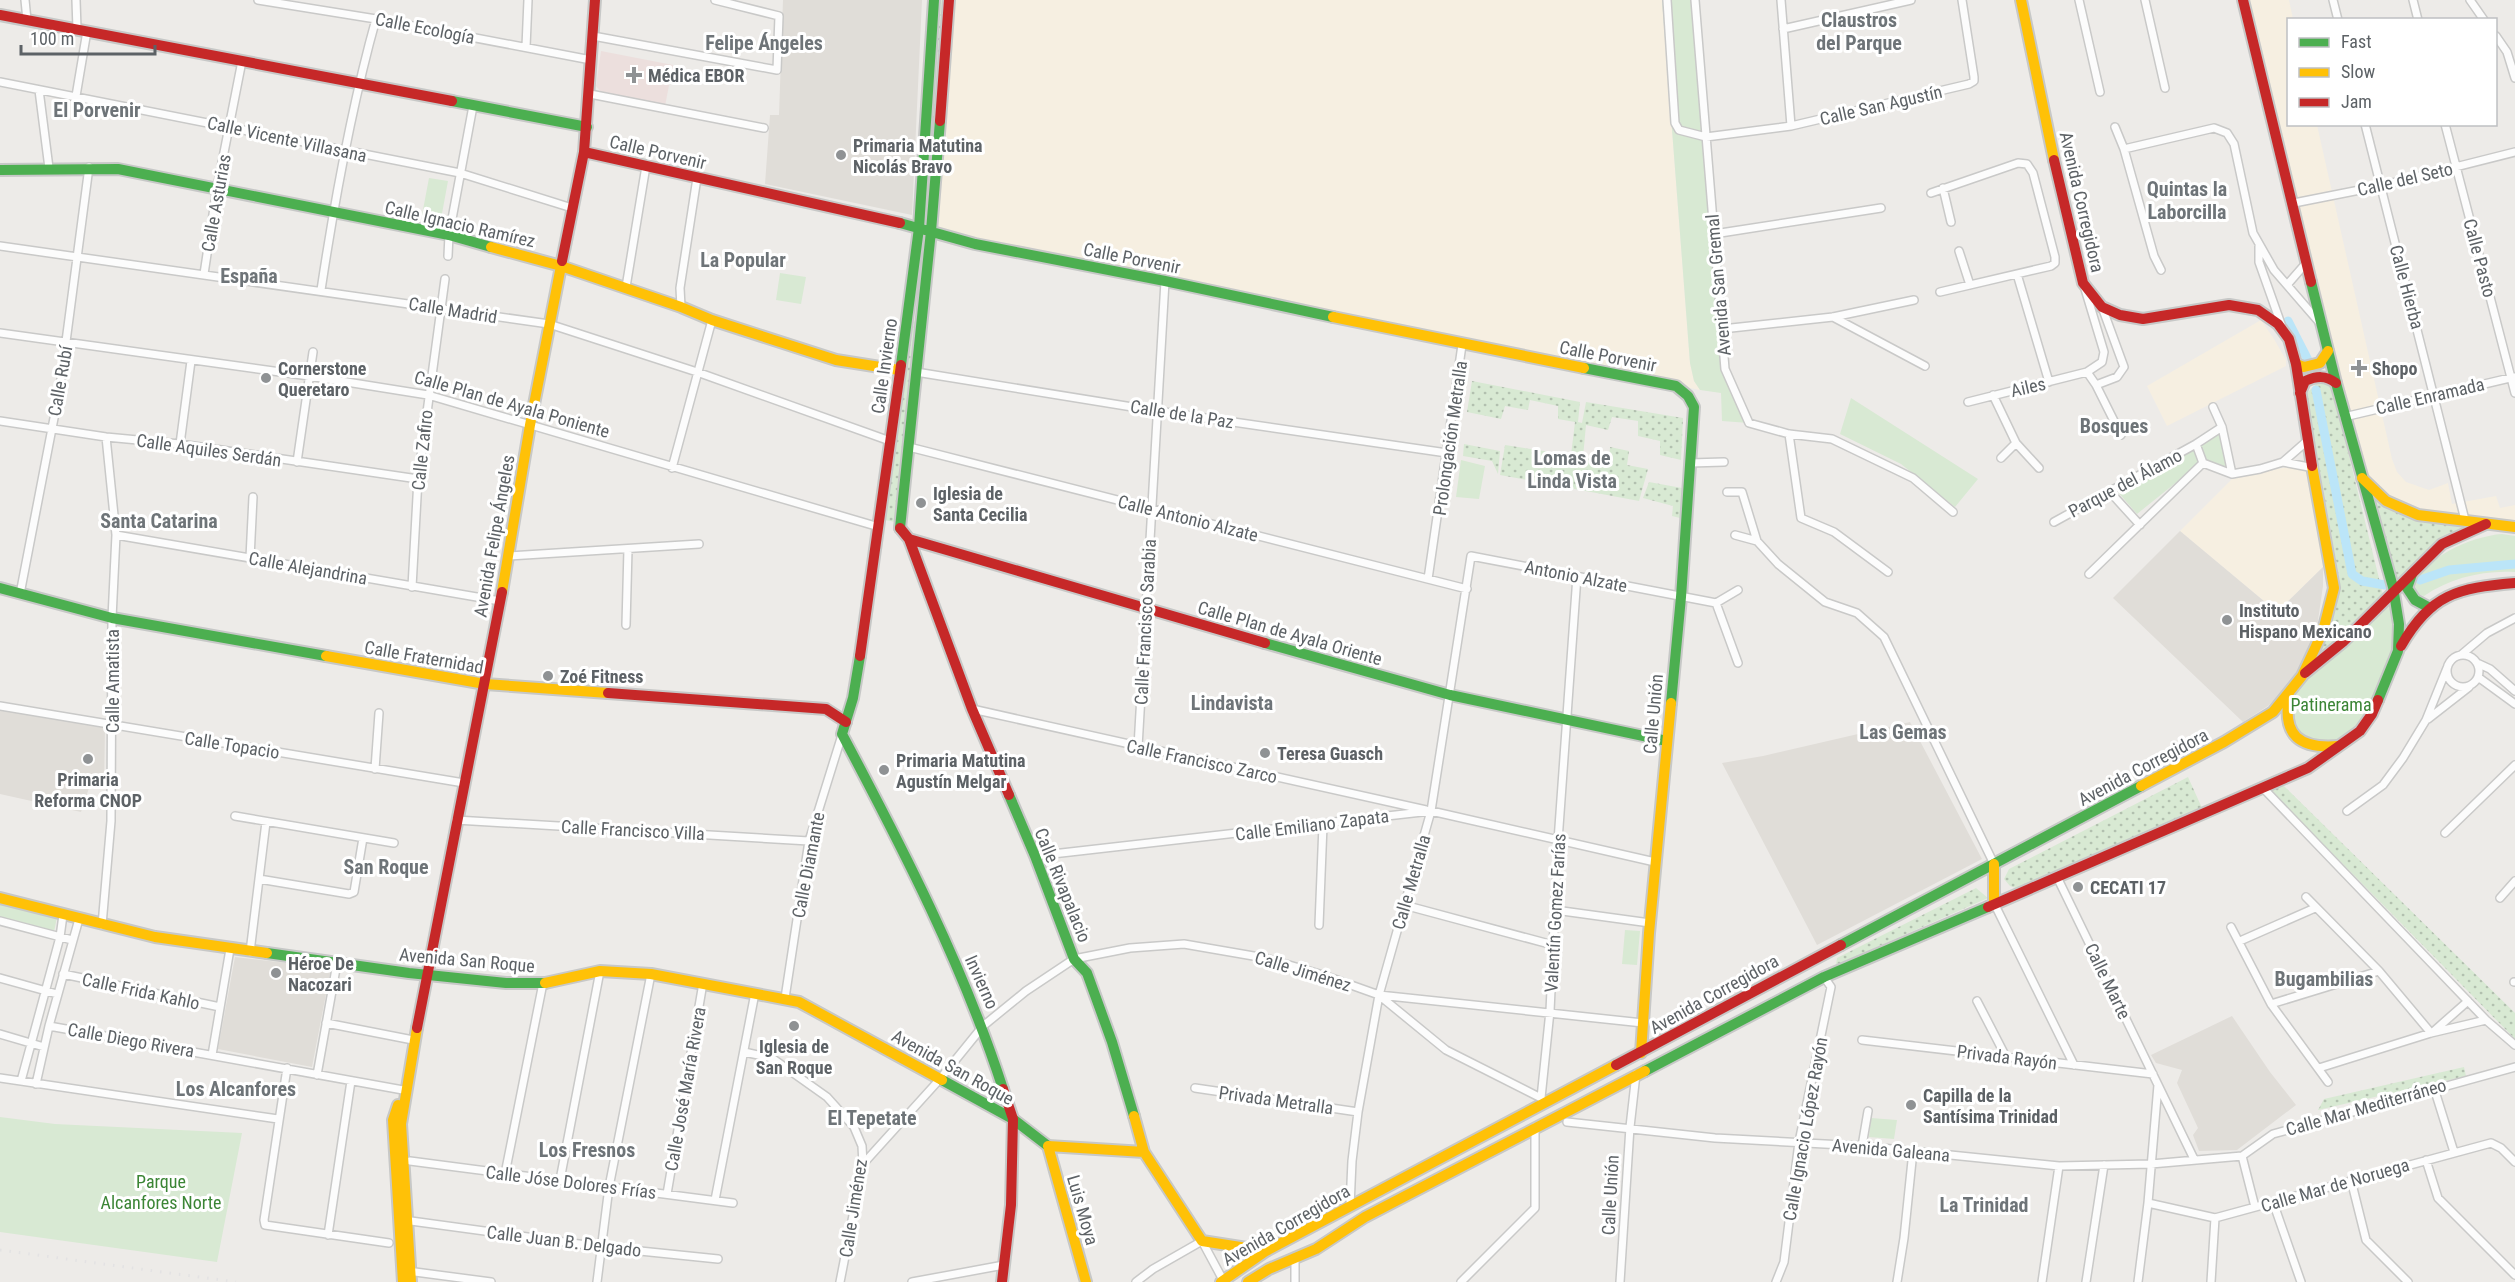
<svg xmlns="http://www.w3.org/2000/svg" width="2515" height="1282" font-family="'Roboto Condensed',sans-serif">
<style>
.commercial{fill:#f6efe1}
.education{fill:#e0ddd8}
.medical{fill:#ecdfdd}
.green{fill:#d8e9d3}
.garden{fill:url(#garden-dots)}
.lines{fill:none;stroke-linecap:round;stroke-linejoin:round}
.canal{stroke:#bbe5f8;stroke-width:9}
.street-casing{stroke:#c9c9c8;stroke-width:10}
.fast-casing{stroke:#c7c8c7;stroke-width:14}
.slow-casing{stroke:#c7c8c7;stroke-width:14}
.jam-casing{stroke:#c7c8c7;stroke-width:14}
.street{stroke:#fcfcfc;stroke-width:7}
.fast{stroke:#4caf50;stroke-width:10}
.slow{stroke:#ffc107;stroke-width:10}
.jam{stroke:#c62828;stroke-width:10}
.rail{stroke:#e3e2e3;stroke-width:3;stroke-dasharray:1.5 8;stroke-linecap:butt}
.poi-dot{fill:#8f9294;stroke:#fff;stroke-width:2}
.labels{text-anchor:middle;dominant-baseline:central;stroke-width:6;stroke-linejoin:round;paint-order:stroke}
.street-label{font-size:18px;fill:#5d6266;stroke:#fff}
.poi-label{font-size:18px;font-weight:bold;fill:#5d6266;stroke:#fff;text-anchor:start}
.park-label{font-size:18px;fill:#3b8535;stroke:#fff}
.neighbourhood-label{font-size:20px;font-weight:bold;fill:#6e7478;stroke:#fff}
</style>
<defs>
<pattern id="garden-dots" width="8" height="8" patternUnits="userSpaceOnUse" patternTransform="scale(1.5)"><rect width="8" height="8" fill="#d8e9d3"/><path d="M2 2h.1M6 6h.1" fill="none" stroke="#b2c0af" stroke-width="1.8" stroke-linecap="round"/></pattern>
</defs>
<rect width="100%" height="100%" fill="#edebe8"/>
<!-- commercial -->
<path class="commercial" d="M949,0H1662L1690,363L1694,381L1700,390L931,231Z
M2243,0H2289L2293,19L2288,20V124L2317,125L2392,459L2397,472L2406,482L2429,490L2448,483L2452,504L2496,496L2500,508L2515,505V527L2418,515L2386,501L2362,478Z
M2261,320L2274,339L2286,360V366L2167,426L2147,386Z
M2287,467L2307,470L2314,499L2323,567L2277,612L2180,531L2232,479Z"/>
<!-- education -->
<path class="education" d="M783,0H922L912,215L765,184L770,115H779Z
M2180,531L2277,612L2323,567V586L2317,627L2303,663L2286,689L2268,706L2243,722L2113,598Z
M0,710L105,727L104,788H89L81,812L0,794Z
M1910,722L1982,859L1817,945L1722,763L1763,756Z
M235,957L331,968L312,1067L218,1049Z
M2232,1016L2270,1072L2296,1105L2237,1150L2199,1151L2193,1135L2198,1128L2177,1083L2182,1070L2156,1063L2151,1055Z"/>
<!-- medical -->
<path class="medical" d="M601,51L673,65L665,106L602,93L596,86Z"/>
<!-- green -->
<path class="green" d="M1662,0H1695L1725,369L1749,423L1722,421L1721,393L1700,390L1694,381L1690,363Z
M429,178L448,181L441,219L422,215Z
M780,273L806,277L801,304L776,300Z
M1851,398L1978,479L1955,507L1901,464L1840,434Z
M2222,433L2227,467L2204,460L2137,514L2117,491Z
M1461,460L1485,466L1479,499L1456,497Z
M2502,534L2515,536V572C2483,570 2450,578 2424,596L2416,594L2412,588C2422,558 2472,536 2502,534Z
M2394,591L2398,651L2360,731L2323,748L2290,730V693Z
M0,901L57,917L54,932L0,918Z
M1625,930L1640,931L1637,965L1622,964Z
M0,1117L55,1124L242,1133L217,1262L0,1232Z
M1871,1118L1897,1120L1894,1139L1869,1137Z"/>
<!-- garden -->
<path class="garden" d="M938,0H948L933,173H926Z
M909,321L919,322L895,522L885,520Z
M1472,381L1580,402L1578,422L1582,423L1586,402L1683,418L1681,460L1660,455V441L1638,436V421L1612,417L1608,430L1586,425L1583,457L1609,462L1610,447L1629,451L1627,465L1648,469L1639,501L1500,475L1505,445L1571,455L1575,422L1558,419V406L1530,400L1528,410L1505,406L1501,419L1467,412Z
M2319,381L2332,386L2384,599L2313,662L2340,582L2306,394Z
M1464,444L1500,451L1498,474L1492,461L1463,456Z
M1649,482L1682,488L1680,518L1672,516L1673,506L1643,498Z
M2369,491L2421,520L2471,527L2396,579Z
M2188,777L2202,808L2018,889L2010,886L2004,879L2009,869Z
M2283,785L2515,1013V1039L2271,791Z
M1976,888L1988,898L1836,965L1837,958Z
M2464,1067L2466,1076L2318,1110L2324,1099Z"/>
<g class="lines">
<!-- canal -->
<path class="canal" d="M2288,321L2308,360
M2316,390L2352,574L2362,581L2385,585
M2420,580L2449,570L2515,564"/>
<defs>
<path id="street" d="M25,0L27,20
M76,0L77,29
M258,0L376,19L591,60
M1667,0L1675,123L1679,130L1706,137L1791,126L1969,84L1974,81V77L1962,0
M1695,0L1725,369L1749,423L1789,434L1832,439L1913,478L1953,512
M1781,0L1791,126
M2079,0L2100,92
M2145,0L2165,88
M2333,0L2338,20
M2413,0L2418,20
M2470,0L2484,20
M1783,29L1911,0
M593,36L777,70L779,16L715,0
M2496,36L2507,52L2515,78
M526,47L528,0
M0,82L460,173L572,208
M39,90L49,168
M590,94L764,128
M76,96L87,31
M2365,124L2465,520
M2445,124L2515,393
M2115,127L2124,149L2154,256L2161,270
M2124,149L2214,128L2227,133L2234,144L2253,233L2274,270L2319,322
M1943,188L1951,222
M1931,193L2018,163L2027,164L2033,173L2055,257V263L2051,266L1940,292
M2294,203L2380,186L2515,152
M1714,234L1881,208
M0,246L549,324L697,372L890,441
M2259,246V262L2281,324
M1959,251L1970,285
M448,256L449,235L473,106
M204,274L217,188L242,61
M2017,274L2049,382
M2287,285L2307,262
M626,287L646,166
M321,290C335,198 351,108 376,19
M681,307L680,288L697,178
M1833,317L1925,366
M1722,329L1833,317L1914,300
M0,333L309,376L428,395L879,527
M916,372L1157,411L1447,453
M2087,372L2096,385L2121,435
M2096,385L2117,377L2124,367L2102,307
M1993,395L2016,443L2001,458
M1968,402L2087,372L2102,362L2104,352L2085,289
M2213,407L2222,427L2232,474
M2344,417L2514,377
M0,421L106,437L180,444L418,479
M1789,434L1801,518L1834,532L1888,572
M2016,443L2039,468
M180,444L191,361
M2196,444L2203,463L2232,474L2260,469L2283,462L2307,441
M909,447L1467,589
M297,462L313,352
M2283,462L2314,468
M1690,463L1724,462
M672,468L712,320
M1727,492H1742L1757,541
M2110,492L2140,525
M2054,522L2196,444L2222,427
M116,535L500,601
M1735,535L1757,541L1778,564L1825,602L1857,613L1884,637L1994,864
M509,556L699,544
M250,558L253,497
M2089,574L2203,463
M1428,579L1462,345
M412,587L418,479L445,279
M20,594L60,387L89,167
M1716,603L1738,663
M626,625L628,549
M2447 671a16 16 0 1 1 32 0a16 16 0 1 1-32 0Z
M2461,655L2487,633L2515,618
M2477,663L2490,669L2515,691
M2478,677L2515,704
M0,706L464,783
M972,709L1426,810
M2428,719L2469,687
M1138,747L1165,281
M375,769L379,713
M2264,789L2486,1020L2515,1045
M2347,811L2383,785L2403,758L2426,720L2447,668
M235,816L394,843
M456,820L809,841
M2445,833L2515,765
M1035,856L1431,811L1655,862
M2057,877L2194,1159
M259,879L349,894L354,892L363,838
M2306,897L2379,971L2431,1033
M2500,898L2515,881
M1994,903L2074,1065
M1404,905L1553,945
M1555,910L1650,923
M0,921L72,940
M102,925L111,821L112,618L116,535L106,437
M1319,925L1323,825
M2231,927L2271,1004L2328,1082
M2240,941L2315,908
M250,952L266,822
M63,974L220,1007
M0,978L57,994
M2514,982H2515
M1380,996L1446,1050L1541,1098
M785,998L809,841L842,735
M1977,1001L2006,1057
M2271,1004L2379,971
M326,1023L413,1040
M49,1026L403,1090
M2434,1031L2468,1001
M0,1034L44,1047
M1862,1040L2153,1074
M744,1052L772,1058L827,1097L854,1127L862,1146L863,1164L840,1282
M212,1055L230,949
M287,1068L264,1220L265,1225L389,1243
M2319,1068L2431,1033L2486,1020
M317,1075L337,963
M0,1078L278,1119
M21,1081L60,937L63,915
M36,1084L49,1026L79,919
M1195,1088L1358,1112
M2434,1088L2454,1152
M1544,1103L1541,1098L1550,1011L1558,841L1577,576
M1567,1122L1715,1138L1862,1146L2059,1166L2151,1164L2242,1156L2273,1134L2515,1067
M1862,1146L1868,1111
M2242,1156L2255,1207
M2426,1160L2438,1198L2515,1275
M410,1161L733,1203
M863,1164L940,1079L983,1026L1026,991L1074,959L1130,948L1184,944L1265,958L1323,975L1379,995L1643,1023
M505,1174L543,983
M560,1180L600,971
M2351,1180L2366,1240L2408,1282
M667,1194L703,983
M715,1200L755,993
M2273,1202L2301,1282
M2148,1203L2215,1218L2491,1143L2501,1148L2515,1162
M1350,1206L1352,1161L1358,1112L1379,995L1431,811L1471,556L1716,603L1738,590
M411,1221L601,1247L718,1259
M328,1235L351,1081
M1295,1258V1282
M415,1272L491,1282
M597,1282L609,1187L651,974
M912,1282L1004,1265
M1136,1282L1153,1269L1202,1241L1223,1280
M1461,1282L1535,1208V1127
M1620,1282L1630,1127L1636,1074
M1776,1282L1784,1262L1799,1142L1831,987L1824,977
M1897,1282L1904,1238L1913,1151
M2042,1282L2059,1166
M2086,1282L2104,1165
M2138,1282L2148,1203L2158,1085
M2211,1282L2215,1218"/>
<path id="fast" d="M452,101L587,127
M0,170L118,169L449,235L491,247
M900,223L975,244L1165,281L1333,317
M2311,282L2336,383L2393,587L2399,624L2398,651L2378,700
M901,365L919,228L934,0
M1584,368L1676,386L1688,396L1694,407L1681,597L1671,703
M900,528L931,231L940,121
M2412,574L2407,588L2415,600L2428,607
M0,588L112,618L326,656
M1265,643L1450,695L1667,741
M860,656L853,698L842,734C903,849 963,965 1003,1089
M1009,795L1035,856L1074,959L1087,973L1112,1042L1134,1116
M1841,945L2141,786
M267,953L409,973L506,983H545
M1645,1071L1824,977L1988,907
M942,1080L1013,1119L1048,1146"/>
<path id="slow" d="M2021,0L2054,160
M491,247L561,266L681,307L712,320L836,360L899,370
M1333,317L1584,368
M2296,364L2304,367L2320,363L2328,351
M2362,478L2386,501L2418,515L2515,527
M502,592L530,425L562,261
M326,656L485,684L608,693
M2289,696C2282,736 2300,749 2338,746
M2141,786L2224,742L2273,712L2302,676L2323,631L2334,588L2312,466
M1994,864V903
M0,898L155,937L267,953
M545,983L600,971L651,974L799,1002L942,1080
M1641,1053L1649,933L1671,703
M398,1105L393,1120L403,1282
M1134,1116L1144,1152L1202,1241L1266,1251
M1048,1146L1086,1282
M1048,1146L1144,1152
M411,1282L401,1124L417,1028
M1221,1282L1266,1251L1616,1065
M1248,1282L1269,1269L1316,1249L1365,1217L1645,1071"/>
<path id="jam" d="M2243,0L2311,282
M0,15L452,101
M940,121L949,0
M584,152L900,223
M2054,160L2083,283L2102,307L2120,315L2143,319L2229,305L2258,310L2278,324L2289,339L2296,364L2312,466
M562,261L584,152L595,0
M2300,393L2305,381C2317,376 2325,375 2336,383
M900,528L909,539L972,709L1009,795
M909,539L1265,643
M2401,646C2431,594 2457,588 2515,583
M860,656L901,365
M2305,673L2343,642L2442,544L2486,524
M608,693L826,709L846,722
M1988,907L2308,768L2360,731L2372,714L2378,700
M417,1028L502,592
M1616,1065L1841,945
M1002,1282L1011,1205L1013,1119L1003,1089"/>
</defs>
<!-- street casing -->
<use href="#street" class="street-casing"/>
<!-- fast casing -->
<use href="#fast" class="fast-casing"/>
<!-- slow casing -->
<use href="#slow" class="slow-casing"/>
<!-- jam casing -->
<use href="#jam" class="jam-casing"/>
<!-- street -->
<use href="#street" class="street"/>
<!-- fast -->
<use href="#fast" class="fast"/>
<!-- slow -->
<use href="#slow" class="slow"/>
<!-- jam -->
<use href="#jam" class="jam"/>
<!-- rail -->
<path class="rail" d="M0,1250L236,1282"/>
</g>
<!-- markers -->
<g class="poi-dot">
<path d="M631 66h6v6h6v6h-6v6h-6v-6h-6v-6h6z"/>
<circle cx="841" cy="155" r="6"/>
<path d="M2356 359h6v6h6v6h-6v6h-6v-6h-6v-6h6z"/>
<circle cx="266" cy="378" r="6"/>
<circle cx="921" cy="503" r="6"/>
<circle cx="2227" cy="620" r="6"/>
<circle cx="548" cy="676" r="6"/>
<circle cx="1265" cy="753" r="6"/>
<circle cx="88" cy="759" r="6"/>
<circle cx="884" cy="770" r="6"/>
<circle cx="2078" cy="887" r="6"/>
<circle cx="276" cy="973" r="6"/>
<circle cx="794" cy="1026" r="6"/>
<circle cx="1911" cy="1105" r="6"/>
</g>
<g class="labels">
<!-- street labels -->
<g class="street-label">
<text transform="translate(425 28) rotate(11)">Calle Ecología</text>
<text transform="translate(1881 105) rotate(-13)">Calle San Agustín</text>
<text transform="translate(287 139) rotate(12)">Calle Vicente Villasana</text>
<text transform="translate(658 152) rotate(13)">Calle Porvenir</text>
<text transform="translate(2405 179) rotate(-13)">Calle del Seto</text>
<text transform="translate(2082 202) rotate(77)">Avenida Corregidora</text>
<text transform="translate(216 203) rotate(-80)">Calle Asturias</text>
<text transform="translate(460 224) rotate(13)">Calle Ignacio Ramírez</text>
<text transform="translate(1132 258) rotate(11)">Calle Porvenir</text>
<text transform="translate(2480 258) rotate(75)">Calle Pasto</text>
<text transform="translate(1718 285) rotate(-95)">Avenida San Gremal</text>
<text transform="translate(2407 287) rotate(75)">Calle Hierba</text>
<text transform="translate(453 310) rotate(9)">Calle Madrid</text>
<text transform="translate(1608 356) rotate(11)">Calle Porvenir</text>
<text transform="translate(884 366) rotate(-82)">Calle Invierno</text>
<text transform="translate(60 381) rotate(-80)">Calle Rubí</text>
<text transform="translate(2028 387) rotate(-13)">Ailes</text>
<text transform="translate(2430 396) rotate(-13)">Calle Enramada</text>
<text transform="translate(512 404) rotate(16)">Calle Plan de Ayala Poniente</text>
<text transform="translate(1182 414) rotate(9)">Calle de la Paz</text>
<text transform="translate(1450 438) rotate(-82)">Prolongación Metralla</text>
<text transform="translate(209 450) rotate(8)">Calle Aquiles Serdán</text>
<text transform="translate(422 450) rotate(-84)">Calle Zafiro</text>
<text transform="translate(2125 483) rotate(-28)">Parque del Álamo</text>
<text transform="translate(1188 518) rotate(14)">Calle Antonio Alzate</text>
<text transform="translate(494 536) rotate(-80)">Avenida Felipe Ángeles</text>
<text transform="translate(308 568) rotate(10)">Calle Alejandrina</text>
<text transform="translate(1576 576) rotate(11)">Antonio Alzate</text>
<text transform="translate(1145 622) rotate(-87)">Calle Francisco Sarabia</text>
<text transform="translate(1290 633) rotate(16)">Calle Plan de Ayala Oriente</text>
<text transform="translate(424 657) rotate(10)">Calle Fraternidad</text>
<text transform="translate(112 681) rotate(-90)">Calle Amatista</text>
<text transform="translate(1653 714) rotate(-85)">Calle Unión</text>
<text transform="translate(232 745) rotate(9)">Calle Topacio</text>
<text transform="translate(1202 761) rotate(12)">Calle Francisco Zarco</text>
<text transform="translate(2143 767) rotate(-28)">Avenida Corregidora</text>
<text transform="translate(1312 825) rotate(-7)">Calle Emiliano Zapata</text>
<text transform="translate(633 830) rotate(3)">Calle Francisco Villa</text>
<text transform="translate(808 865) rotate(-79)">Calle Diamante</text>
<text transform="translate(1411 882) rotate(-74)">Calle Metralla</text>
<text transform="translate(1063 885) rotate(68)">Calle Rivapalacio</text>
<text transform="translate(1555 913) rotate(-87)">Valentín Gomez Farías</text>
<text transform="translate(467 960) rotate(5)">Avenida San Roque</text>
<text transform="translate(1303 971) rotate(17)">Calle Jiménez</text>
<text transform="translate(2108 981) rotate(64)">Calle Marte</text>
<text transform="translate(982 982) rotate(66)">Invierno</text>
<text transform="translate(141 991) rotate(12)">Calle Frida Kahlo</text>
<text transform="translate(1714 994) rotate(-29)">Avenida Corregidora</text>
<text transform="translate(131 1040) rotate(10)">Calle Diego Rivera</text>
<text transform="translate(2007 1057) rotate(7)">Privada Rayón</text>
<text transform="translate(953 1067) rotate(29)">Avenida San Roque</text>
<text transform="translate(685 1089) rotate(-80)">Calle José María Rivera</text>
<text transform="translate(1276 1100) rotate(8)">Privada Metralla</text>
<text transform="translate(2366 1107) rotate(-16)">Calle Mar Mediterráneo</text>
<text transform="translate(1805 1129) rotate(-80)">Calle Ignacio López Rayón</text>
<text transform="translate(1891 1150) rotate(5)">Avenida Galeana</text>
<text transform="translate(571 1182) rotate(7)">Calle Jóse Dolores Frías</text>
<text transform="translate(2335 1185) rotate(-16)">Calle Mar de Noruega</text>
<text transform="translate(1610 1195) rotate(-87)">Calle Unión</text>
<text transform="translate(853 1208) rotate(-81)">Calle Jiménez</text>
<text transform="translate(1083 1210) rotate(74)">Luis Moya</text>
<text transform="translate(1286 1225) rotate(-30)">Avenida Corregidora</text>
<text transform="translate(564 1241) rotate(7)">Calle Juan B. Delgado</text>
</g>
<!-- poi labels -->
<g class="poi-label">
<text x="648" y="75">Médica EBOR</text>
<text x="853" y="145">Primaria Matutina<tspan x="853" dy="21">Nicolás Bravo</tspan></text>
<text x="278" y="368">Cornerstone<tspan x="278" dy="21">Queretaro</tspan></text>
<text x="2372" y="368">Shopo</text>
<text x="933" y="493">Iglesia de<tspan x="933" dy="21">Santa Cecilia</tspan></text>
<text x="2239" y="610">Instituto<tspan x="2239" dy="21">Hispano Mexicano</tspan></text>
<text x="560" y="676">Zoé Fitness</text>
<text x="1277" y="753">Teresa Guasch</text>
<text x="896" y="760">Primaria Matutina<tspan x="896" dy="21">Agustín Melgar</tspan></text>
<text x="88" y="779" text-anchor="middle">Primaria<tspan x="88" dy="21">Reforma CNOP</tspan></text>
<text x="2090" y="887">CECATI 17</text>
<text x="288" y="963">Héroe De<tspan x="288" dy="21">Nacozari</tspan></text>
<text x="794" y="1046" text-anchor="middle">Iglesia de<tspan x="794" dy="21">San Roque</tspan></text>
<text x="1923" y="1095">Capilla de la<tspan x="1923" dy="21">Santísima Trinidad</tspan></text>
</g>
<!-- park labels -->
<g class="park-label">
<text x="2331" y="704">Patinerama</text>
<text x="161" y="1181">Parque<tspan x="161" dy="21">Alcanfores Norte</tspan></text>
</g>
<!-- neighbourhood labels -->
<g class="neighbourhood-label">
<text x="1859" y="20">Claustros<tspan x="1859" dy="23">del Parque</tspan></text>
<text x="764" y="43">Felipe Ángeles</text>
<text x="97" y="110">El Porvenir</text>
<text x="2187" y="189">Quintas la<tspan x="2187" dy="23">Laborcilla</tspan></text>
<text x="743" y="260">La Popular</text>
<text x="249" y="276">España</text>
<text x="2114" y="426">Bosques</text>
<text x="1572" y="458">Lomas de<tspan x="1572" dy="23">Linda Vista</tspan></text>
<text x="159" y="521">Santa Catarina</text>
<text x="1232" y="703">Lindavista</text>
<text x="1903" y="732">Las Gemas</text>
<text x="386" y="867">San Roque</text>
<text x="2324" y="979">Bugambilias</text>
<text x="236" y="1089">Los Alcanfores</text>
<text x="872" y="1118">El Tepetate</text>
<text x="587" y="1150">Los Fresnos</text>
<text x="1984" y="1205">La Trinidad</text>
</g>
</g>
<!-- legend -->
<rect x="2287" y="18" width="210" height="108" fill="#ffffff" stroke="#bec0c2" stroke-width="1.5"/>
<rect x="2299" y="38" width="30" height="9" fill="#4caf50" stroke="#bec0c2" stroke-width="1.5"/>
<text x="2341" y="48" font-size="18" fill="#5d6266">Fast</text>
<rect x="2299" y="68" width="30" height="9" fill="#ffc107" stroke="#bec0c2" stroke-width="1.5"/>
<text x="2341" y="78" font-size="18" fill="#5d6266">Slow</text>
<rect x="2299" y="98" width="30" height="9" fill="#c62828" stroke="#bec0c2" stroke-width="1.5"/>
<text x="2341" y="108" font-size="18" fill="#5d6266">Jam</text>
<!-- scale -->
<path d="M21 45v9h134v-9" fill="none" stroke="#5d6266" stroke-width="3"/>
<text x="30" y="45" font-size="18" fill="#5d6266" stroke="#ffffff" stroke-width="4.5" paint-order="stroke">100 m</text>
</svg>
